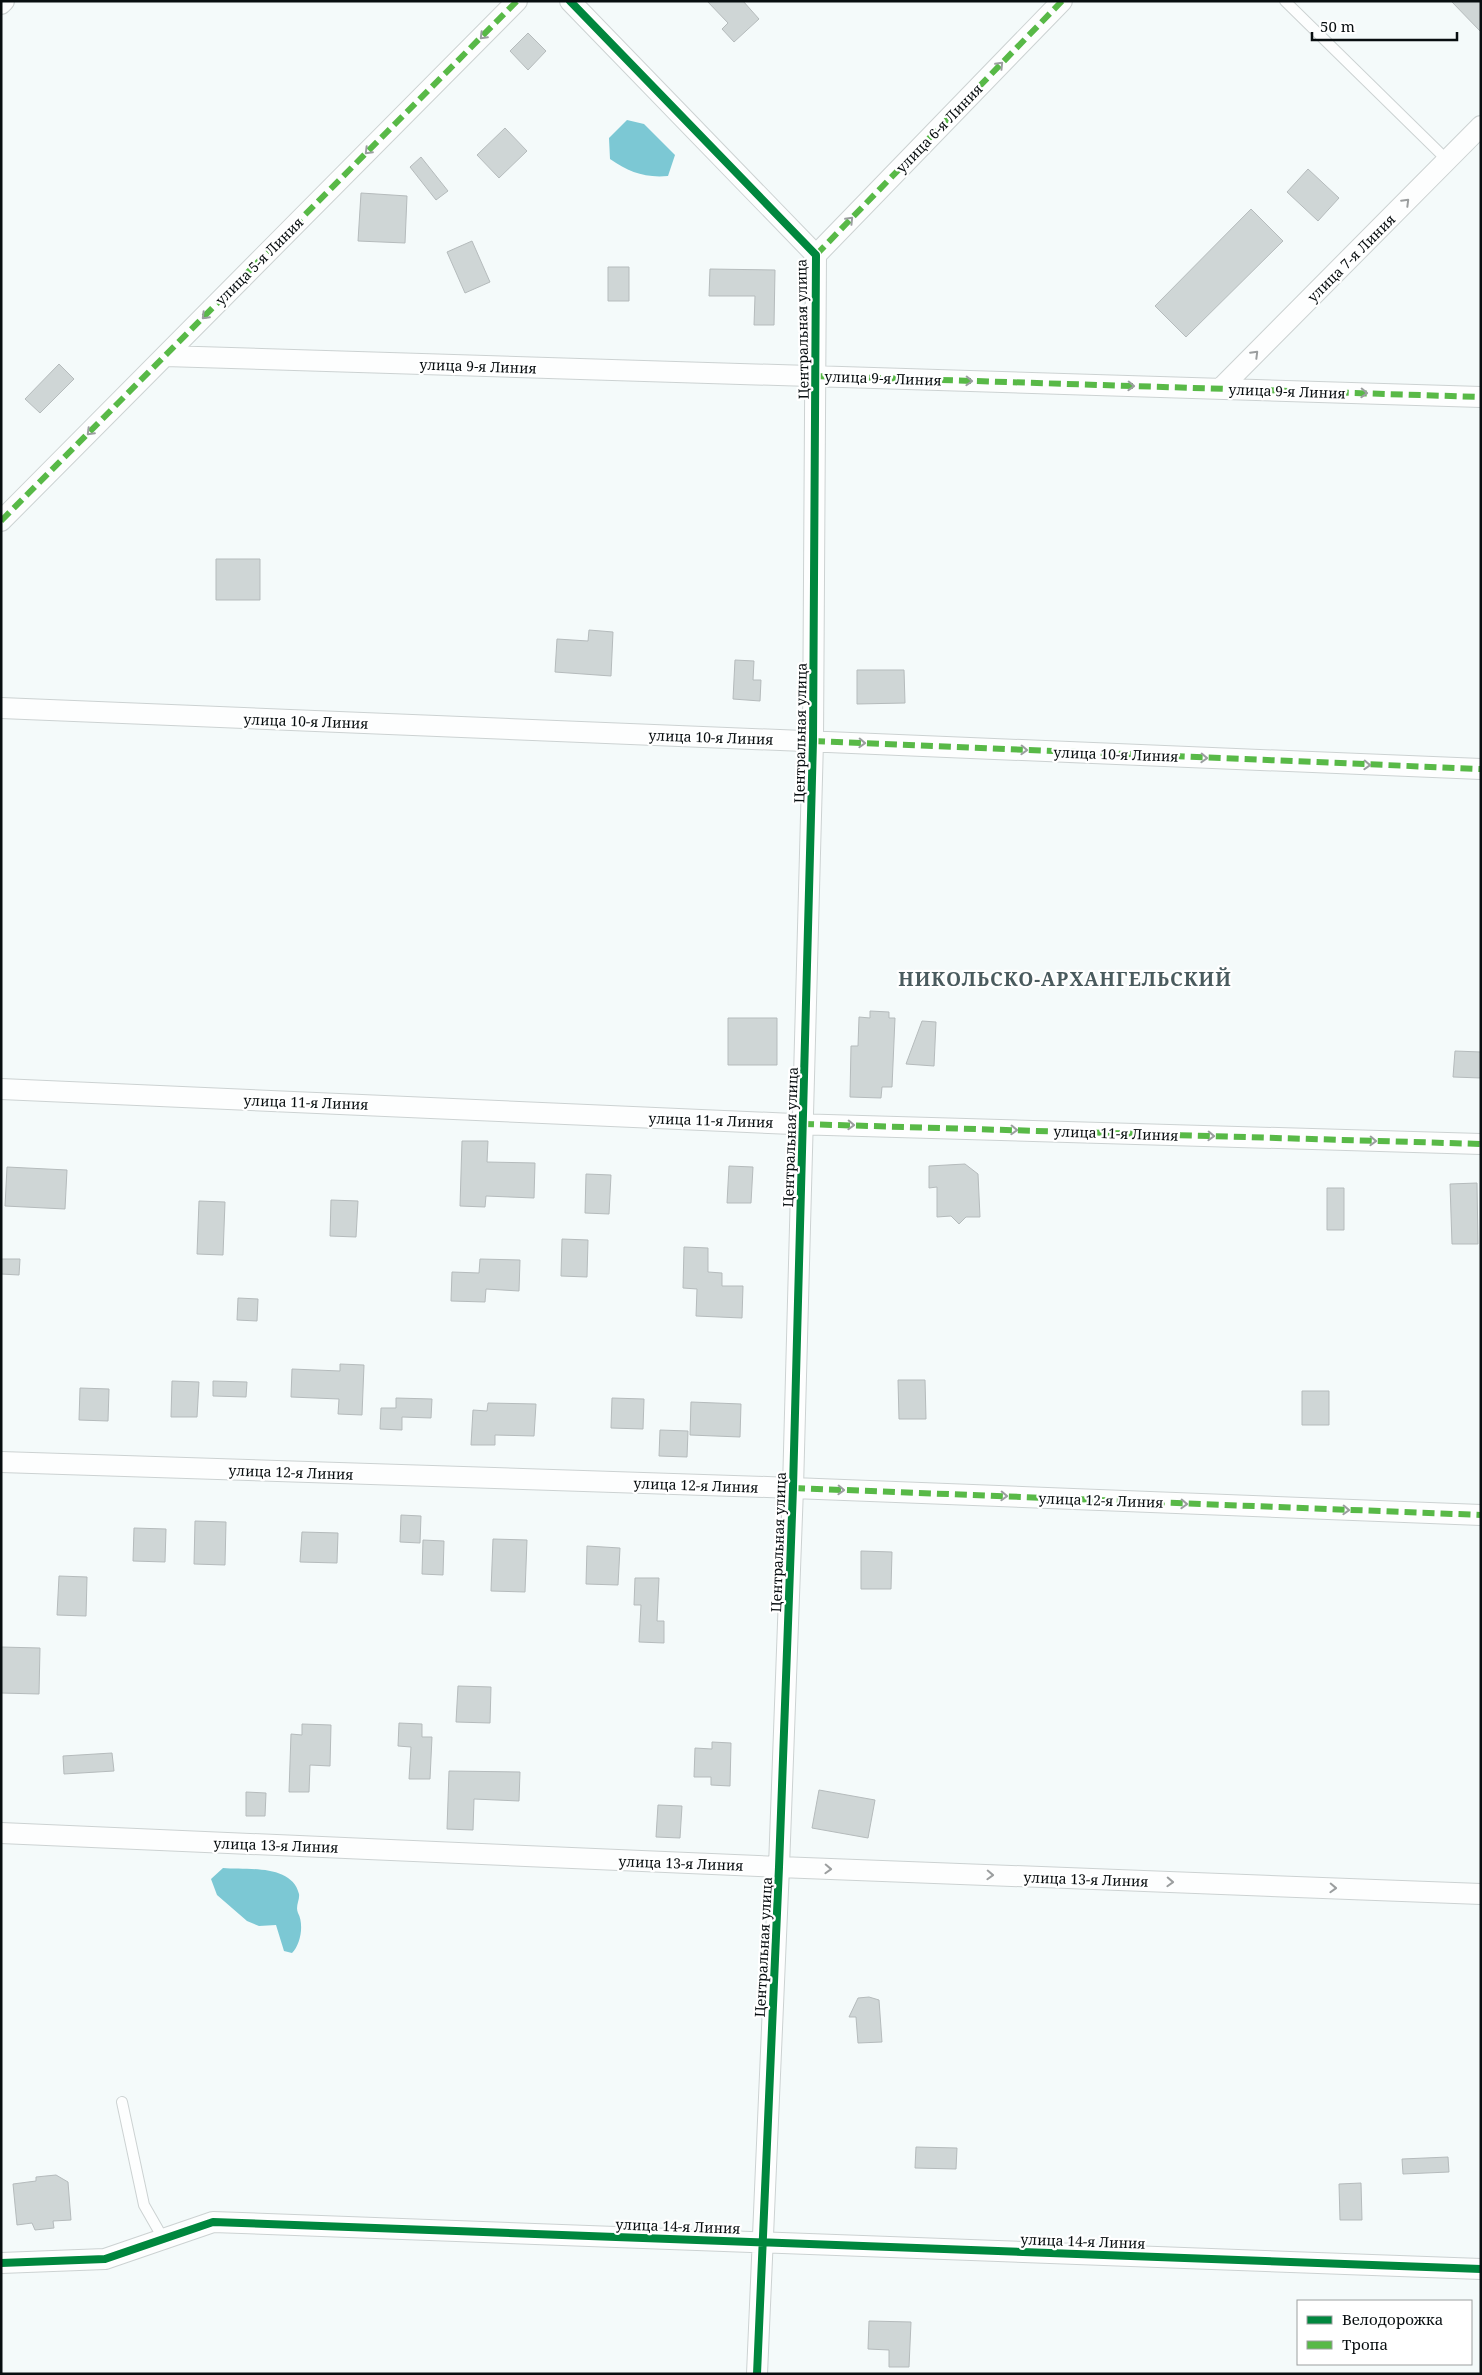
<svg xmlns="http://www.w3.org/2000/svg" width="1482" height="2375" font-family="'Noto Serif',serif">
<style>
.water{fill:#7cc8d4}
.building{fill:#cfd6d6;stroke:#b5bbbc}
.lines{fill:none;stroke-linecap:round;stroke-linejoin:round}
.lane-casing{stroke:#ccd2d2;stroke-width:12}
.street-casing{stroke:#ccd2d2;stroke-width:22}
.lane{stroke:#fdfefe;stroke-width:10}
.street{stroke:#fdfefe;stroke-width:20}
.quiet{stroke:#58b947;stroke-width:6;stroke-dasharray:12 6;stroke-linecap:butt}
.cycleway-casing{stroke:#fff;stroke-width:11}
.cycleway{stroke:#00873e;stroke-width:8}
.oneway{stroke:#9b9e9f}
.labels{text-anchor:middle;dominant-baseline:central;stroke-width:4.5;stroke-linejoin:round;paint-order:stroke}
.street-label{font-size:14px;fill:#080e10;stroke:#fff}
.district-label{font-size:19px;font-weight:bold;letter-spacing:1px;fill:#4a5b5e;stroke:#fff}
</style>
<rect width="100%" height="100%" fill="#f4fafa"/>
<!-- water -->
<path class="water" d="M627,120L644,124L675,155L668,176C644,178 629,172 610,159L609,138Z
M223,1868C246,1870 292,1864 299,1894C300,1900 295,1906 298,1913C304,1924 301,1944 292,1953L284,1951L276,1925L259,1926L247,1921L217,1895L211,1879Z"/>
<!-- building -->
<path class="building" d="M707,1H743L759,19L734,42L722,29L728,23Z
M1451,1H1481V32Z
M528,33L546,51L528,70L510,51Z
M505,128L527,151L499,178L477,155Z
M421,157L448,191L436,200L410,167Z
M1308,169L1339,198L1318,221L1287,192Z
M361,193L407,196L405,243L358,241Z
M1251,209L1283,241L1186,337L1155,306Z
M472,241L490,282L465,293L447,252Z
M608,267H629V301H608Z
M710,269L775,270L774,325H754L755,296H709Z
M59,364L74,379L40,413L25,399Z
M216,559H260V600H216Z
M589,630L613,632L611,676L555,672L557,639L588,641Z
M735,660L754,661L753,680H761L760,701L733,699Z
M857,670H904L905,703L857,704Z
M870,1011L889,1012V1018H895L892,1087H882L881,1098L850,1097L851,1046H858L859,1017L870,1018Z
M728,1018H777V1065H728Z
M922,1021L936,1022L934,1066L906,1064Z
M1455,1051L1481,1052V1078L1453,1077Z
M462,1141H488L487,1162L535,1163L534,1198L486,1196L485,1207L460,1206Z
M965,1164L978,1174L980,1217H966L959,1224L951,1216L937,1217V1187L929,1188V1166Z
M729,1166L753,1167L751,1203H727Z
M7,1167L67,1170L65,1209L5,1206Z
M586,1174L611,1175L609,1214L585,1213Z
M1477,1183L1478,1244H1452L1450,1184Z
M1327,1188H1344V1230H1327Z
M331,1200L358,1201L356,1237L330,1236Z
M199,1201L225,1202L223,1255L197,1254Z
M562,1239L588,1240L587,1277L561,1276Z
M684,1247L708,1248V1272L722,1273V1286H743L742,1318L696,1316L697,1289L683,1288Z
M1,1259H20L19,1275L1,1274Z
M480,1259L520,1260L519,1291L486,1289L485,1302L451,1301L452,1272L479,1273Z
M238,1298L258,1299L257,1321L237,1320Z
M340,1364L364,1365L362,1415L338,1414L339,1399L291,1397L292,1369L340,1371Z
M898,1380H925L926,1419H899Z
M172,1381L199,1382L197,1417H171Z
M213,1381L247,1382L246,1397L213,1396Z
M80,1388L109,1389L108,1421L79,1420Z
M1302,1391H1329V1425H1302Z
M396,1398L432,1399L431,1418L402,1417V1430L380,1429L381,1408H396Z
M612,1398L644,1399L643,1429L611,1428Z
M691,1402L741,1404L740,1437L690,1435Z
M488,1403L536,1404L534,1436L495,1435V1445H471L473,1410L487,1411Z
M660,1430L688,1431L687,1457L659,1456Z
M401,1515L421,1516L420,1543L400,1542Z
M195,1521L226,1522L225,1565L194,1564Z
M134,1528L166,1529L165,1562L133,1561Z
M302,1532L338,1533L337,1563L300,1562Z
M493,1539L527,1540L525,1592L491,1591Z
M423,1540L444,1541L443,1575L422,1574Z
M587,1546L620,1548L618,1585L586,1584Z
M861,1551L892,1552L891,1589H861Z
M59,1576L87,1577L86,1616L57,1615Z
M635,1578H659L657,1621H664V1643L639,1642L641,1605H634Z
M1,1647L40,1648L39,1694L1,1693Z
M458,1686L491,1687L490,1723L456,1722Z
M399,1723L422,1724V1737H432L430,1779H409L411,1747L398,1746Z
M302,1724L331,1725L330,1766L310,1765L309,1792H289L291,1734L302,1735Z
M712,1742L731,1743L730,1786L711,1785V1777H694L695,1748L712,1749Z
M112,1753L114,1771L64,1774L63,1756Z
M449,1771L520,1772L519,1801L474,1799L473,1830L447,1829Z
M819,1790L875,1800L868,1838L812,1828Z
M246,1792L266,1793L265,1816H246Z
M658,1805L682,1806L680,1838L656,1837Z
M869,1997L879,2000L882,2042L858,2043L856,2017H849L858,1998Z
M916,2147L957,2148L956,2169L915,2168Z
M1448,2157L1449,2172L1403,2174L1402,2159Z
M56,2175L68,2182L71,2220L53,2221L54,2228L35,2230L32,2223L17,2225L13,2184L36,2181V2177Z
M1361,2183L1362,2220H1340L1339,2184Z
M869,2321L911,2322L909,2367H889V2350L868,2349Z"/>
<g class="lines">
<defs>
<path id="lane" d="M1285,1L1447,160
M122,2102L144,2205L164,2240"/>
<path id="street" d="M570,1L816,255L813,741L793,1488L779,1867L757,2374
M1,4L4,1
M816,255L1062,1
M165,356L1481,397
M1220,389L1481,126
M1,521L517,1
M1,708L1481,769
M1,1089L793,1124L1481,1144
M1,1462L767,1487L1481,1515
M1,1833L779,1867L1481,1894
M1,2263L105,2259L213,2222L1481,2269"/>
</defs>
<!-- lane casing -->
<use href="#lane" class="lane-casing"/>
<!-- street casing -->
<use href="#street" class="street-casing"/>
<!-- lane -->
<use href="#lane" class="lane"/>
<!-- street -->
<use href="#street" class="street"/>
<!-- quiet -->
<path class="quiet" d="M816,255L1062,1
M815,376L1481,397
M1,521L517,1
M813,741L1481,769
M802,1124L1481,1144
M793,1488L1481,1515"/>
<defs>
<path id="cycleway" d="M570,1L816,255L813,741L793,1488L779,1867L757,2374
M1,2263L105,2259L213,2222L1481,2269"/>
</defs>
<!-- cycleway casing -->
<use href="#cycleway" class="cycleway-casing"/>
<!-- cycleway -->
<use href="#cycleway" class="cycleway"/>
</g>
<!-- one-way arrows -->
<defs><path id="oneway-chevron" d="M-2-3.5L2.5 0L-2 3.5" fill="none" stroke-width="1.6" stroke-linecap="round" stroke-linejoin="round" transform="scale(1.25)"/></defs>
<g class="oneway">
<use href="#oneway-chevron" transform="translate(483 36) rotate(135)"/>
<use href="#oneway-chevron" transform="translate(1000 65) rotate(-46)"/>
<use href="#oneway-chevron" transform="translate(368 151) rotate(135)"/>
<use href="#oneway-chevron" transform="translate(1406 202) rotate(-45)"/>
<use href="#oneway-chevron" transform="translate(850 220) rotate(-46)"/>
<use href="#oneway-chevron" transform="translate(205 316) rotate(135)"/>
<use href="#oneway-chevron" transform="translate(1255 354) rotate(-45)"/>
<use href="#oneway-chevron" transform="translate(969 381) rotate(2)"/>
<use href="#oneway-chevron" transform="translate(1131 386) rotate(2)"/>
<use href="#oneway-chevron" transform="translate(1364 393) rotate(2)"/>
<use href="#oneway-chevron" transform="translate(90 432) rotate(135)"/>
<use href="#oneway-chevron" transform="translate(862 743) rotate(2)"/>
<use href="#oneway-chevron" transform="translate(1024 750) rotate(2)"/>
<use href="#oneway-chevron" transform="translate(1204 758) rotate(2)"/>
<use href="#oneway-chevron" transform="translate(1367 765) rotate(2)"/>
<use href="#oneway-chevron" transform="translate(851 1125) rotate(2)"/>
<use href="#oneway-chevron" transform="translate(1014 1130) rotate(2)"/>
<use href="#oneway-chevron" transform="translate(1211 1136) rotate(2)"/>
<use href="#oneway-chevron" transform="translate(1373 1141) rotate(2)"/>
<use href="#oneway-chevron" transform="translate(841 1490) rotate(2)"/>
<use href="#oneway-chevron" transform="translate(1004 1496) rotate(2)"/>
<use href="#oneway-chevron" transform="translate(1184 1504) rotate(2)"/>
<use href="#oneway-chevron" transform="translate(1346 1510) rotate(2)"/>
<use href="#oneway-chevron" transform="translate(828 1869) rotate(2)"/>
<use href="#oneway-chevron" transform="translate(990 1875) rotate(2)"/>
<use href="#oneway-chevron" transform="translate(1170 1882) rotate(2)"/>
<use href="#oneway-chevron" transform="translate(1333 1888) rotate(2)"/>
</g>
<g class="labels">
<!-- street labels -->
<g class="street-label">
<text transform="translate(939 128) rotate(-46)">улица 6-я Линия</text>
<text transform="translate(1351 258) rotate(-45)">улица 7-я Линия</text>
<text transform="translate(259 261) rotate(-45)">улица 5-я Линия</text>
<text transform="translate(802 329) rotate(-91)">Центральная улица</text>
<text transform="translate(478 366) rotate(2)">улица 9-я Линия</text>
<text transform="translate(883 378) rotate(2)">улица 9-я Линия</text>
<text transform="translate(1287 391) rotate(2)">улица 9-я Линия</text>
<text transform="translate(306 721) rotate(2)">улица 10-я Линия</text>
<text transform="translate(800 733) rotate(-89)">Центральная улица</text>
<text transform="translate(711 737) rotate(2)">улица 10-я Линия</text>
<text transform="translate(1116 754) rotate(2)">улица 10-я Линия</text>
<text transform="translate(306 1102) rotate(2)">улица 11-я Линия</text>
<text transform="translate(711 1120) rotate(2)">улица 11-я Линия</text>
<text transform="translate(1116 1133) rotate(2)">улица 11-я Линия</text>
<text transform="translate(790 1137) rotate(-88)">Центральная улица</text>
<text transform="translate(291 1472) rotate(2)">улица 12-я Линия</text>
<text transform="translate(696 1485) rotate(2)">улица 12-я Линия</text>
<text transform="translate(1101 1500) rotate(2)">улица 12-я Линия</text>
<text transform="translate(778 1542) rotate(-88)">Центральная улица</text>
<text transform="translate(276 1845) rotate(2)">улица 13-я Линия</text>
<text transform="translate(681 1863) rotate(2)">улица 13-я Линия</text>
<text transform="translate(1086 1879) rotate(2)">улица 13-я Линия</text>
<text transform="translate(763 1947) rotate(-87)">Центральная улица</text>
<text transform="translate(678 2226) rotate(2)">улица 14-я Линия</text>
<text transform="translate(1083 2241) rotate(2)">улица 14-я Линия</text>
</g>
<!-- district labels -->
<g class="district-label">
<text x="1065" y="979">НИКОЛЬСКО-АРХАНГЕЛЬСКИЙ</text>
</g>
</g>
<!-- border -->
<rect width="1482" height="2375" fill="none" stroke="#080e10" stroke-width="5"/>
<!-- legend -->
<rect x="1297" y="2300" width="175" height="65" fill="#ffffff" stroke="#9c9f9f"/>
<rect x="1307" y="2316" width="25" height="8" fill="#00873e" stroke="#9c9f9f"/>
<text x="1342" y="2325" font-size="15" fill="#080e10">Велодорожка</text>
<rect x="1307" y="2341" width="25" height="8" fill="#58b947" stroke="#9c9f9f"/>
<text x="1342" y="2350" font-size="15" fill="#080e10">Тропа</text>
<!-- scale -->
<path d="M1312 32v8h145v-8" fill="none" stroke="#080e10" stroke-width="2.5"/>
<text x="1320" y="32" font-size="15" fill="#080e10" stroke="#ffffff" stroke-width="4" paint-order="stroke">50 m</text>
</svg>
